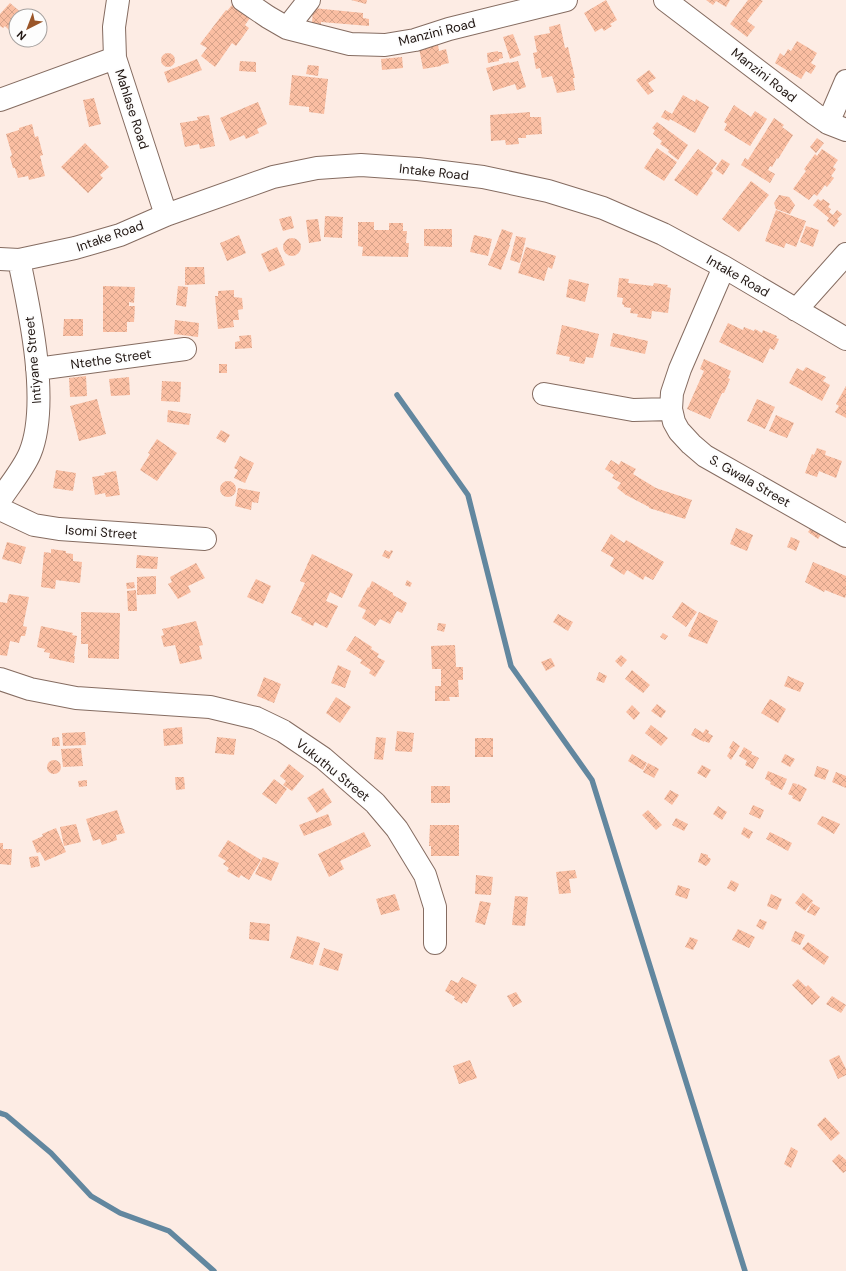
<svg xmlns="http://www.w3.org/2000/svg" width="846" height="1271" font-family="'DM Sans',sans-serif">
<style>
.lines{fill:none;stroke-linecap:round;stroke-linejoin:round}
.stream{stroke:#62879f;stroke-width:5.5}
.building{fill:url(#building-cross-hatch)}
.minor-casing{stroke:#856c61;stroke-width:24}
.minor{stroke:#fff;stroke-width:22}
.labels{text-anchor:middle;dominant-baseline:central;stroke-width:3.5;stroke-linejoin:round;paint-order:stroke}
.street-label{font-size:13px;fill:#201612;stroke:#fdfdfd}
</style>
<defs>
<pattern id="building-cross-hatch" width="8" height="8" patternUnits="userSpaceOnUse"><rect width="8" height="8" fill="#fabea2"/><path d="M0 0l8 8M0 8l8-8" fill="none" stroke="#d6a38a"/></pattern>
</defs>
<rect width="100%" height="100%" fill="#fdece4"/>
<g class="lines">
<!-- stream -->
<path class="stream" d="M397,395L468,495L511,666L592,780L745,1271
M0,1113L6,1115L51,1153L91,1196L120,1213L169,1231L214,1271"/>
</g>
<!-- building -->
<path class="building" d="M351,0H367L366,4Z
M606,0L617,20L610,24L612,26L604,31L602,28L595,32L584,13Z
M706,0H730L726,7L716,1L713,5Z
M748,0H761L763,1L747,21L755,27L747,37L730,24Z
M10,3L25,16H16V34L14,32L13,34L5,26L3,28L0,26V14Z
M232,5L250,18L245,25L249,28L236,46L232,43L215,67L201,56L207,48L200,44L226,10L227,11Z
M313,8L363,13V18L369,19V26L321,22V24L312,23Z
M560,24L565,48L568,47L575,78H573L575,90L557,93L552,76L542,78L540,68L536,69L533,53L537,52L534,36L550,33L549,27Z
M513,34L521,55L510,59L503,37Z
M797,41L817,53L811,63L816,66L811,74L806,71L801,79L775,63L780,53L784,56L788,49L791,51Z
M438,45L439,51L446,49L449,63L441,65V66L423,69L419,48Z
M498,51V52H502L503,58L499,59V61L488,63L487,53Z
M161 60a7 7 0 1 1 14 0a7 7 0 1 1-14 0Z
M402,57L403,68L382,70L381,59Z
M197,59L202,70L168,83L164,72Z
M240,61L256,62V72L239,71Z
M518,61L526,87L517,90L515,84L493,91L486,68L509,62V63Z
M308,65L319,66L318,76L306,74Z
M649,70L656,78L648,83L654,91L648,95L636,80Z
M292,75L328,79L324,114L309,112V107L289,105Z
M683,95L695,102L696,99L709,107L695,133L670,119L669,121L661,117L665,110L672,114Z
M94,98L101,124L89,127L83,100Z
M258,102L267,124L257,129L259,133L246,139L244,135L230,141L220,118Z
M734,105L751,117L755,111L767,119L750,146L724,130L727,124L724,122Z
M530,112V117H541L542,134L526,135V138H518L519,144L506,145L505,140L491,141L490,115Z
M209,115L215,146L200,149L199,144L185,147L180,123L198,120L197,117Z
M774,118L784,125L782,127L793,135L778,159L777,158L772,167L770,166L768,170L775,174L770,183L741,165L745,158L748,160Z
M657,122L688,145L678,160L668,152L669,150L660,144L662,141L653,134L655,130L652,128Z
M32,124L35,137L38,136L43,155L40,156L45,176L29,180L28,176L18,178L15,168H13L10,157L12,155L6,134L19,130V128Z
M817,138L824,143L816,153L810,147Z
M85,143L109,167L100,175L103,178L88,193L61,167Z
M657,148L677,162L664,181L644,168Z
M698,149L717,163L711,171L713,173L697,196L674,180Z
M822,149L838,160L833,167L836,169L831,176L834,178L827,187L825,185L817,196L814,194L809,200L793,189L806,171L804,169L815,154L817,156Z
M722,159L730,164L723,175L715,169Z
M751,181L769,195L739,232L722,219Z
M779,195L789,197L795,205L790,214L776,209L774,203Z
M818,199L821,201L823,199L830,204L828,207L831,209L829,212L833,215L837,210L842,214L837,219L839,221L834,227L827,221L829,218L813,205Z
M776,210L806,221L796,247L786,243L784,248L765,241Z
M291,216L294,228L283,231L279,219Z
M325,216L343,217L342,238L324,237Z
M318,219L321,241L309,243L306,220Z
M358,222H374V230H389V223H403V231H407L406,243H409L408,257L362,256L363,247L358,246Z
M806,226L819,230L813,247L800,242Z
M424,229H452V247L424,246Z
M502,229L513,233L509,245H510L501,270L488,265Z
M239,235L246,253L227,261L220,243Z
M474,235L492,239L488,256L470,252Z
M516,236L526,238L520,263L510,260Z
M283 247a9 9 0 1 1 18 0a9 9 0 1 1-18 0Z
M277,247L285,265L269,272L261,254Z
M526,247L556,256L552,269L548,267L544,281L518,273Z
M185,267H204L205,284L185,285Z
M619,278L629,279L628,283L653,286L654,283L668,285L667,287L671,288L668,313L652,311L651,319L637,317L638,314L630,313L631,308L624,307V305L622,304L623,298L617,297Z
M569,279L589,284L585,302L566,297Z
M103,286L135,287L134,303L129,302V306H135L134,322H127V332H103Z
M178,286L188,287L186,307L176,305Z
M234,290V297L242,298L243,309L238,310L239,320H233L234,327L218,329L215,296H218V291Z
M64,319H83V336H63Z
M175,320L199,323L198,337L174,334Z
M728,323L743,330L744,327L754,331L755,329L762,333L763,330L777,336L776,338L779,339L774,350L770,348L763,363L719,342Z
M562,325L599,334L593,358L586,357L584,364L569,361L570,357L556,354Z
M613,333L648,341L645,354L610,346Z
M251,335L252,348L235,349V342L240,341L239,336Z
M704,359L731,371L728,378L730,379L724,393H722L710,419L687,409L704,371L700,369Z
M219,364H227V373H219Z
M806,367L826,377L823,381L830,385L822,401L789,383L797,368L803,371Z
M86,376L87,396L70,397L69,378Z
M129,377L130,395L111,396L109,379Z
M162,381L181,382L180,402L161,401Z
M846,386V418L835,412L839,406L836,404Z
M97,399L106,434L79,441L70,406Z
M757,399L775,407L765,429L747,421Z
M168,410L191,414L189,425L167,422Z
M776,415L794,423L787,438L769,431Z
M221,430L230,435L225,443L216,438Z
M157,439L177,453L157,481L140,470L150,454L148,453Z
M817,448L826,451L825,455L842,461L836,478L819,471L817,477L805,473L812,454L814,455Z
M240,456L254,463L245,483L234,478L238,470L234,468Z
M611,460L619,465L621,461L636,469L633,474L656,488L692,500L685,519L649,508V507L626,495L617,488L621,483L612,478L614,475L605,469Z
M56,470L76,473L73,491L53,488Z
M116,471L120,495L106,497L105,493L95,495L92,477L105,475L104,473Z
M220 489a8 8 0 1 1 16 0a8 8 0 1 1-16 0Z
M238,488L260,492L258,503L252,502L251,510L235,506Z
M812,526L822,533L818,539L808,532Z
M736,528L753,535L747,551L730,544Z
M611,534L624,543L626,540L664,562L653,580L645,576L643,580L627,570L624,575L610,566L614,558L601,551Z
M791,537L800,541L796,551L787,547Z
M7,542L26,547L21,564L2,559Z
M51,549L66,551V553L73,554V561L82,562L80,583L56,580L55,589L41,587L44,552L51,553Z
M385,550L390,552L391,550L393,551L389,559L382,556Z
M312,554L353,574L342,598L330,592L326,601L338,606L327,628L315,622L313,626L301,620L302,618L291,613L305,583L300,581Z
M137,555L158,557L157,569L136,568Z
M813,562L846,576V595L845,598L825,590L824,592L805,582Z
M196,563L205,578L188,586L191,592L178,599L168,584L172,582L170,577Z
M156,576V594L137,595V577Z
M256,579L271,586L263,604L247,597Z
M407,580L412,583L410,587L405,585Z
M372,581L393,593V595L407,603L402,613L397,611L390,624L380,619L375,626L362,618L366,610L358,606L368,587L369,588Z
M134,582L135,588L127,589L126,583Z
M136,590L137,611H128L127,591Z
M9,594L29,597L23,626L27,627L25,636H21L19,643L10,641L7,656L0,655V602L7,603Z
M682,602L697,612L686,627L672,617Z
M81,612L120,613L119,659L88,658V644H81Z
M699,612L718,621L707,644L688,636Z
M558,614L573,622L568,631L553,622Z
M196,621L203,645L199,646L202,659L180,664L175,645L164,647L161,636L164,635L162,629Z
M438,623L446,624L444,632L437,630Z
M41,626L73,633L72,635L77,636L74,656H75L74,663L49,658L50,653L44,652L45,649L37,647Z
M663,633L668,636L665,640L660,637Z
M355,636L372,647L371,649L379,654L377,657L385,661L375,677L369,673L371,670L360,663L362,660L346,650Z
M455,645L456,667H463V680H458L459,697H449L450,701H435V686H441V669H432L431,646Z
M621,655L627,660L621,667L615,661Z
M551,658L555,666L546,671L541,662Z
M338,665L351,671L345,688L331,683Z
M632,670L650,685L643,693L625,679Z
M599,672L607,676L604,683L596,680Z
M788,676L804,683L800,692L784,686Z
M264,677L281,684L274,703L257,696Z
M336,697L351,707L340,723L326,713Z
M770,699L786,709L778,723L761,713Z
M657,704L666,711L661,718L651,711Z
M632,705L640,713L634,720L626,712Z
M651,725L668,738L661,746L645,733Z
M182,727L183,744L164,746L163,729Z
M695,728L703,733L706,729L709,731L708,733L713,736L709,743L704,741V742L691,735Z
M397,731L414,733L412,752L395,751Z
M85,732L86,745L63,746L62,733Z
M59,737L60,746H52V738Z
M217,737L236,739L234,755L215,753Z
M376,737L386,738L383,760L374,759Z
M475,738H493V757H475Z
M733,741L740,746L731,760L727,756L731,749L729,748Z
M744,747L752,752L751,754L759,758L753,769L745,765L747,761L739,756Z
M81,748L83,766L63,767L61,749Z
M632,754L647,763L643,770L628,761Z
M785,754L795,759L790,767L781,762Z
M47 767a7 7 0 1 1 14 0a7 7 0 1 1-14 0Z
M648,763L659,769L654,778L643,772Z
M289,764L304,776L292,791L283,785L286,781L280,776Z
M702,765L711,770L706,778L697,773Z
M817,766L829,770L825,780L814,776Z
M768,771L787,779L782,790L770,784L771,782L765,779Z
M836,772L846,776V788L832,782Z
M175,777H184L185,789L176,790Z
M274,779L287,789L276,804L262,794Z
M87,780V786L79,787L78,781Z
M793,783L797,784L796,788L798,784L807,789L800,802L792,798L793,796L788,794Z
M431,786H450V803H431Z
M323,788L332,802L317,813L307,798Z
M670,790L679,795L672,805L664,799Z
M753,805L764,810L760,819L749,814Z
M718,806L727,812L722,820L713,814Z
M117,810L125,833L116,835L117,840L102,845L100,839L93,841L86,819Z
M648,810L662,825L656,830L642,815Z
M328,814L332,825L304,836L299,825Z
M822,816L840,824L834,834L817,824Z
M676,818L688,824L684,831L672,825Z
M76,824L81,842L64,846L60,827Z
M430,825H459V856H431V846H429Z
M744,827L753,832L749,839L741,834Z
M56,828L66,852L45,861L40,852L37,853L32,841L43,836L42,834Z
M364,832L371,846L340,861L344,869L329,877L318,854Z
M770,832L792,843L788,851L766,839Z
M228,840L261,860L249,880L241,875L239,878L227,871L229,868L223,864L226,861L218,856Z
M0,843H3V849H12L11,865L0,864Z
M701,853L708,855V857L711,859L709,863L706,866L698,862Z
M38,856L40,866L31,868L29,857Z
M263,857L279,863L271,881L255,874Z
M575,870L577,878L569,879L571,893L559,894L556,872Z
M476,875L493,877L491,895L475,894Z
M731,880L739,884L735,892L727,888Z
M678,885L690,889L687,899L675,895Z
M803,893L813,901L805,911L795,903Z
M395,894L400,910L381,915L376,899Z
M771,894L782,899L777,910L767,906Z
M515,896L528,897L525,926L512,925Z
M480,901L491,903L485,925L475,922Z
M812,903L820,908L815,916L807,912Z
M760,919L767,922L763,930L756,926Z
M250,922L270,924L269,941L249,939Z
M738,929L755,937L749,948L732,940Z
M795,931L805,935L800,945L791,941Z
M297,936L320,943L313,965L290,958Z
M690,937L698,940L693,950L685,947Z
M808,942L829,957L824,965L802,949Z
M324,948L343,954L338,971L319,965Z
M462,977L477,985L467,1003L463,1001L462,1004L454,999L455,997L445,991L451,980L458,983Z
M798,979L806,987L808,985L820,997L812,1005L792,985Z
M516,992L522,1002L513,1007L507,996Z
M832,996L846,1005L841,1013L826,1004Z
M839,1055L846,1069V1075L838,1079L829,1060Z
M470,1060L477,1078L459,1084L453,1066Z
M825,1117L840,1133L831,1141L817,1125Z
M791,1147L798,1151L791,1168L784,1164Z
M839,1154L846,1160V1171L843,1173L832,1161Z"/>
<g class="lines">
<defs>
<path id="minor" d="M118,0L114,27L115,58L166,215
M243,0L268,17L287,28L350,44L385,45L415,40L449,29L566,0
M665,0L815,114L828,123L846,130
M287,28L309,0
M0,100L115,58
M828,123L846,81
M0,259L19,260L75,248L120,235L166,215L273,177L317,168L361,165L418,169L483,177L548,191L603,208L663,234L724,267L846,339
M724,267L680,369L672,393L671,409L674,422L679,431L691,444L705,456L846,536
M796,310L846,254
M37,369L185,349
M544,394L633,410L671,409
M0,500C9,486 24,468 30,453C50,404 30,312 19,260
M0,509L34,525L59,529L205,539
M0,679L30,689L76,698L210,707L256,718L283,731L323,758L375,803L397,829L425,875L435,907V943"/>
</defs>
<!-- minor casing -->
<use href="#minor" class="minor-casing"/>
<!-- minor -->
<use href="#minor" class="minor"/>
</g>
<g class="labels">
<!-- street labels -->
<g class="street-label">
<text transform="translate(437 32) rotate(-14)">Manzini Road</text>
<text transform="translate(764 75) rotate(38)">Manzini Road</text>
<text transform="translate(132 109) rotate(72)">Mahlase Road</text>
<text transform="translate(434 172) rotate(6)">Intake Road</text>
<text transform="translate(110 236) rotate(-19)">Intake Road</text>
<text transform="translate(738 276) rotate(30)">Intake Road</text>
<text transform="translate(111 359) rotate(-8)">Ntethe Street</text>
<text transform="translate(33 360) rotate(-95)">Intiyane Street</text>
<text transform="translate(750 481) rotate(30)">S. Gwala Street</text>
<text transform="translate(101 532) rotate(4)">Isomi Street</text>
<text transform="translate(333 770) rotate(39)">Vukuthu Street</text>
</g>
</g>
<!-- north arrow -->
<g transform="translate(28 28) rotate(222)"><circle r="19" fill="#fdfdfd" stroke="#a5a19f"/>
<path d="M0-3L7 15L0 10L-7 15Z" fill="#9a5528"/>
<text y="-6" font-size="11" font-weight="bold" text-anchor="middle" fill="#201612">N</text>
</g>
</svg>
